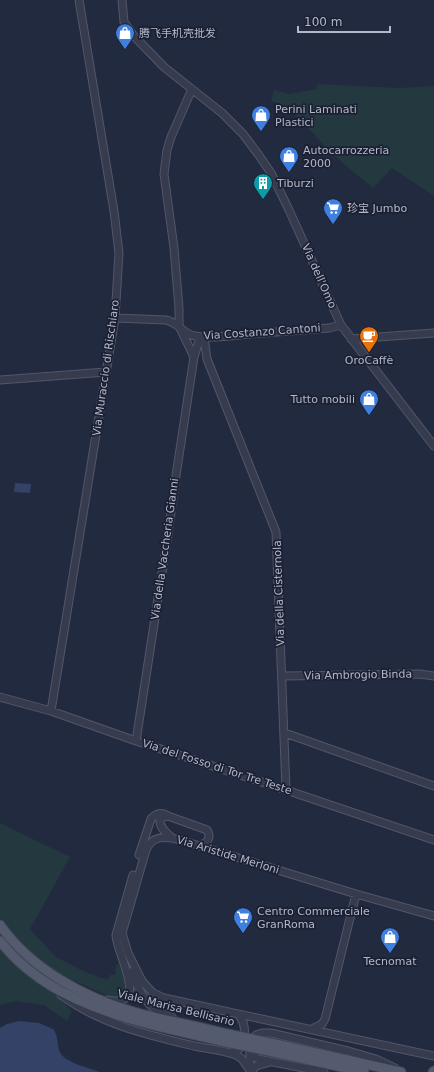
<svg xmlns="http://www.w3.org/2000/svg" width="434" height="1072" font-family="'DejaVu Sans','Noto Sans SC',sans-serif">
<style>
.green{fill:#243840}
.water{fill:#344267}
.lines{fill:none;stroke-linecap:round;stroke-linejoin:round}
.minor-casing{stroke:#515769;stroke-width:9}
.major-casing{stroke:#3f4557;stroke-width:11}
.minor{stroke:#363c4e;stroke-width:7}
.major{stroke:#545b6f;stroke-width:9}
.major-bridge-casing{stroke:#3f4557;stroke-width:11;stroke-linecap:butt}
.major-bridge{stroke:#545b6f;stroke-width:9}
.labels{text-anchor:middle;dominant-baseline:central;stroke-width:3.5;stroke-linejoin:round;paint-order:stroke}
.poi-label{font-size:11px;fill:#b2b7ca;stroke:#1b2133;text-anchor:start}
.street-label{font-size:11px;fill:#b2b7ca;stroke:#1b2133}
</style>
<rect width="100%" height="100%" fill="#222a3f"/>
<!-- green -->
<path class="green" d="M317,84L399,88L434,86V196L392,168L373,188C359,176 344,165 331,152C312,135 297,109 271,101L274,90L289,94L316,89Z
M0,823L70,857L30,929L56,957L85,972L108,980L110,975H115L116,965L119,963L127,986L124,995L119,998H113L52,971L41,962L4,925L0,918Z
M0,942L72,1011L67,1021L44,1005L16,1001L0,1005Z"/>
<!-- water -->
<path class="water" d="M15,483L31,484L30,493L14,492Z
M19,1021L39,1023L53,1029C58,1035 57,1042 59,1050C63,1063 88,1067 99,1072H0V1028L7,1024Z"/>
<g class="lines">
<defs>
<path id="minor" d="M122,0L124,22L134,36L164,67L222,113L243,134L258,154L271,173L289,210L341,325L434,446
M192,89L171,137L167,150L164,174L174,248L179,308V326L194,357
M115,318L166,320C180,323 182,334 195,336C213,339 232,335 250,334C276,332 303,330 329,328L341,325
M204,337L207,359L276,532L286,790
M351,339L434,333
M0,380L106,372
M283,676L420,674L434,676
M0,697L51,711L136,741L286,790L434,840
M51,711L115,318L119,253L114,211L79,0
M285,733L434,786
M136,741L168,534L177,469L194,357L199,341L204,337
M172,838C167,833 159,828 160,820L163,817L168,816L207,830C212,838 207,843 199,846
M139,855L151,819C156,813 162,812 168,816
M434,916L356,894L180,840C166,836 152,835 146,850L122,933L128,953L142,981L153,993L164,998L434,1056
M131,972C140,993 148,1011 172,1017
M61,995C100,1024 148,1035 194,1046C208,1049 223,1050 236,1055L242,1059L251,1072
M107,1000C152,1009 116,954 116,935L133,875
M312,1029L322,1024L325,1019L356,894
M251,1050L254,1056L258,1059L324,1072
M231,1053L238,1050C246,1039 247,1026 239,1015
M251,1071C249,1059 248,1044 256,1035L262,1033H271L348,1051L376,1059L395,1068
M251,1072L256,1066L270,1062"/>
<path id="major" d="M0,925C31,969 83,997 134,1012C163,1020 193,1025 223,1033
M0,941C52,1008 144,1023 221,1041
M280,1045L401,1072
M278,1053L364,1072
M433,1072L434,1071"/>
</defs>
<!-- minor casing -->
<use href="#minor" class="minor-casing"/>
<!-- major casing -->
<use href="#major" class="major-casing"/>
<!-- minor -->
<use href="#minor" class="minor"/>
<!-- major -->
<use href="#major" class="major"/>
<defs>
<path id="major-bridge" d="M223,1033L280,1045
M221,1041L278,1053"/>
</defs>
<!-- major-bridge casing -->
<use href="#major-bridge" class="major-bridge-casing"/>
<!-- major-bridge -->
<use href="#major-bridge" class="major-bridge"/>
</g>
<!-- icons -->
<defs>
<symbol id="shop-pin" viewBox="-11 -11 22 30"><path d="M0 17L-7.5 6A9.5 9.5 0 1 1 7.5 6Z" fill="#3f7fe0" stroke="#1b2133"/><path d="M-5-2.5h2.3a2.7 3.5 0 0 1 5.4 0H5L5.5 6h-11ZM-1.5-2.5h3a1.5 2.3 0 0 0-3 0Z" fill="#fff"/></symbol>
<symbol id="building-pin" viewBox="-11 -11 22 30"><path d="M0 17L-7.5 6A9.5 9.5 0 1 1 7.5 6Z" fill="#0f9aa8" stroke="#1b2133"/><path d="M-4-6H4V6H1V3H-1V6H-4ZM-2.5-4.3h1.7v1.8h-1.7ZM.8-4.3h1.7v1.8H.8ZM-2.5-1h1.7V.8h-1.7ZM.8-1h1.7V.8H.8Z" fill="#fff"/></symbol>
<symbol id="supermarket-pin" viewBox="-11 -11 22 30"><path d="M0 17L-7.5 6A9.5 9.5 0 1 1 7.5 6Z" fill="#3f7fe0" stroke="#1b2133"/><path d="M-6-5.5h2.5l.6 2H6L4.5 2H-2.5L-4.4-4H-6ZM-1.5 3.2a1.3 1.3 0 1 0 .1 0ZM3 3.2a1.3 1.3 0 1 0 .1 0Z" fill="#fff"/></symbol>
<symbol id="cafe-pin" viewBox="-11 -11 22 30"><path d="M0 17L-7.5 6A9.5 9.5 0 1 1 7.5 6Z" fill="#e8710a" stroke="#1b2133"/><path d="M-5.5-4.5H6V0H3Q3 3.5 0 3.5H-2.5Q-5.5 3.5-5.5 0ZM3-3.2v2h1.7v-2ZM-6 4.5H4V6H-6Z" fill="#fff"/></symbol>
</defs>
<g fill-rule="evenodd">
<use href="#shop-pin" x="114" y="22" width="22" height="30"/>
<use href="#shop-pin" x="250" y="104" width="22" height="30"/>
<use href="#shop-pin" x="278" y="145" width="22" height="30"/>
<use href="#building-pin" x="252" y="172" width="22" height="30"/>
<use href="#supermarket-pin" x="322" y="197" width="22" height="30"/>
<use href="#cafe-pin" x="358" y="325" width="22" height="30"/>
<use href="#shop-pin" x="358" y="388" width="22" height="30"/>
<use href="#supermarket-pin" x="232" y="906" width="22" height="30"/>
<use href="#shop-pin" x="379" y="926" width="22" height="30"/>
</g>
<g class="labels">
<!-- poi labels -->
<g class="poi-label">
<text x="139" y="33">腾飞手机壳批发</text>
<text x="275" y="109">Perini Laminati<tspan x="275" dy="13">Plastici</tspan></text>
<text x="303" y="150">Autocarrozzeria<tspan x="303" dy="13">2000</tspan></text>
<text x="277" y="183">Tiburzi</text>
<text x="347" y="208">珍宝 Jumbo</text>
<text x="369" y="360" text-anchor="middle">OroCaffè</text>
<text x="355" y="399" text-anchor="end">Tutto mobili</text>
<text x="257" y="911">Centro Commerciale<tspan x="257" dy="13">GranRoma</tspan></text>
<text x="390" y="961" text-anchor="middle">Tecnomat</text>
</g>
<!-- street labels -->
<g class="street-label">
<text transform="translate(319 276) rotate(66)">Via dell'Omo</text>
<text transform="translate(262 332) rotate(-4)">Via Costanzo Cantoni</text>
<text transform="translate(106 368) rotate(-82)">Via Muraccio di Rischiaro</text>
<text transform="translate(165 549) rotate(-82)">Via della Vaccheria Gianni</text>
<text transform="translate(279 593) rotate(-92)">Via della Cisternola</text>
<text transform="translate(358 675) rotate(-1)">Via Ambrogio Binda</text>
<text transform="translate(217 767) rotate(18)">Via del Fosso di Tor Tre Teste</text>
<text transform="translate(228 855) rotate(17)">Via Aristide Merloni</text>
<text transform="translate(176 1008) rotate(14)">Viale Marisa Bellisario</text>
</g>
</g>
<!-- scale -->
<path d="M298 26v6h92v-6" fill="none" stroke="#b2b7ca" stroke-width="2"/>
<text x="304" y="26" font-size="12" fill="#b2b7ca" stroke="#1b2133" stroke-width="3" paint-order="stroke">100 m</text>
</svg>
